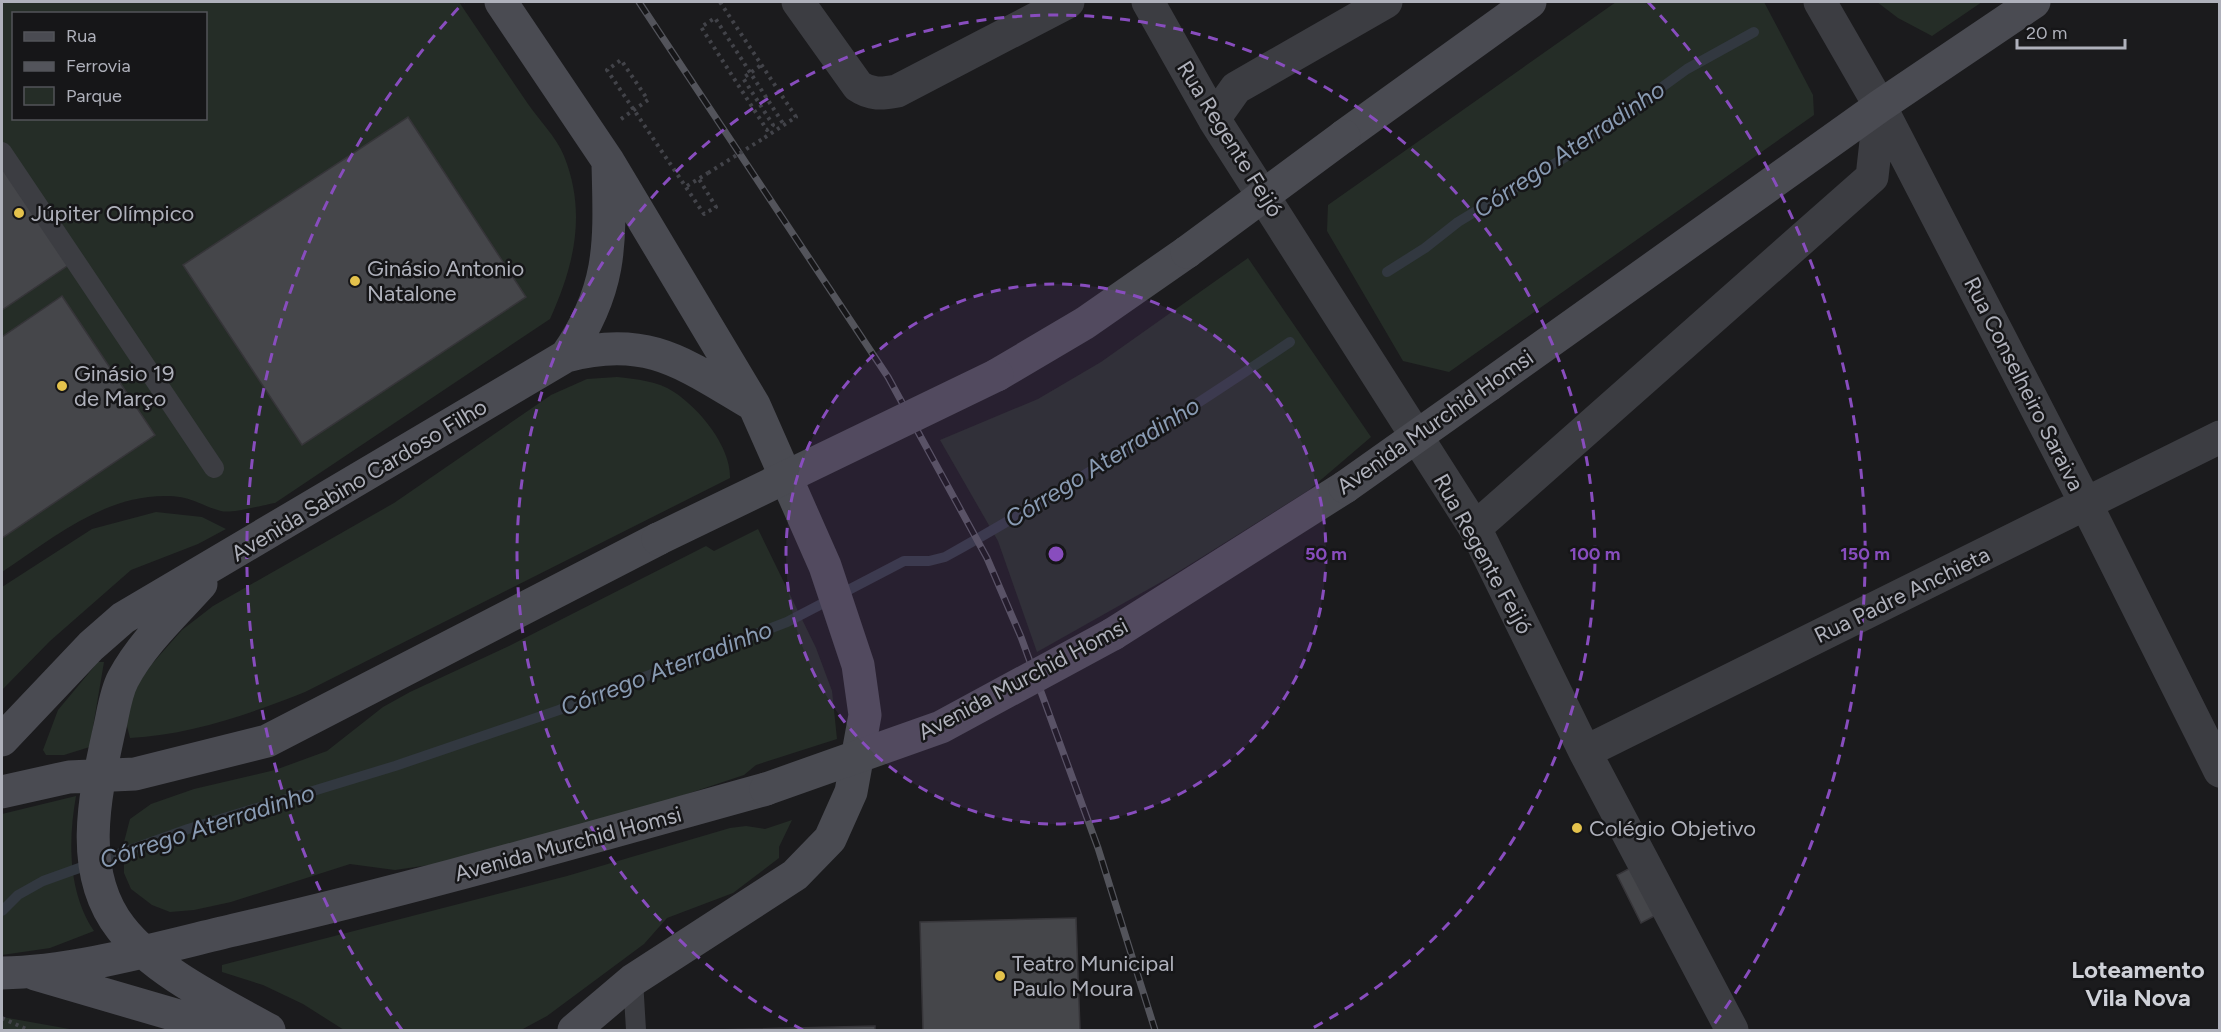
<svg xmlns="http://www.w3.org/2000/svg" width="2221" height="1032" font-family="Figtree,sans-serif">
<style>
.green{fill:#252d27;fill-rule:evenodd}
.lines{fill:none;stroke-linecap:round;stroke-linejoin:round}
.stream{stroke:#323840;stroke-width:10}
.building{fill:#45464a;stroke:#363539;stroke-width:1.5}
.path{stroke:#424349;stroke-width:4;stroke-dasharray:3 4.5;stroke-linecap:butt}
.lane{stroke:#3c3d42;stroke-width:20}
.street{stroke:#3c3d42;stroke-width:33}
.secondary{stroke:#4a4b52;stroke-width:33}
.rail-casing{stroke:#53545b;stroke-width:7}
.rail{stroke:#161618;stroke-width:4.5;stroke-dasharray:14;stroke-linecap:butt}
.path-bridge{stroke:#424349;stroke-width:4;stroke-dasharray:3 4.5;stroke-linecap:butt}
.secondary-bridge{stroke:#4a4b52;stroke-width:33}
.ring{fill:none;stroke:#884dbe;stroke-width:3;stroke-dasharray:10 8}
.poi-dot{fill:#e4c24c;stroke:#161618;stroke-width:2}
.labels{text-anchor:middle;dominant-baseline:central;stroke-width:5;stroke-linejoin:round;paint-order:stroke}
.street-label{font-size:22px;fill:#afb1bb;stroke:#161618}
.poi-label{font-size:22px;fill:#afb1bb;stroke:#161618;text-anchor:start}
.water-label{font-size:24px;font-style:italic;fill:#899bb3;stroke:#161618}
.neighbourhood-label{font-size:24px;font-weight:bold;fill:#cfd1d8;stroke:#161618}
.centre{fill:#884dbe;stroke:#161618;stroke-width:3}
.ring-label{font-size:18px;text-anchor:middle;font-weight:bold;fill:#884dbe;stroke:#161618;stroke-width:5;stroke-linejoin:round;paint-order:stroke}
</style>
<rect width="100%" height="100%" fill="#1b1b1d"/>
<!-- green -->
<path class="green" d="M2,2H459C482,36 505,70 528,104C539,120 557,138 564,156C587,213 574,266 550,319L275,503C263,505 232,514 221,511C199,505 192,496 165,496C102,496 52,539 2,572ZM14,14H206V118H14Z
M1616,2H1764L1813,95L1814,115L1449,372L1403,361L1327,231L1328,205Z
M1877,2H1982L1932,36L1898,18Z
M1248,258L1371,437L1309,490L1170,577L1037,652L998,541L940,440L1038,399L1101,362Z
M617,377C636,379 658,381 674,392C700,409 731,447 730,478L305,692C250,714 189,735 130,738L126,722L135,688L151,665L182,630L213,606L394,503L551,395L587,379Z
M156,512L202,517L226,529L198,544L131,570L50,641L2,690V587L92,529Z
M758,529L816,648L832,691L837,739L756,765L744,775L627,814L450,862L395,870L350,864L231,902L194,910L170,912L152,905L131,889L124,873V842L130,819L151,804L194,789L275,770L327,751L383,707L410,692L509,646L706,546L714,551Z
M98,662H104L92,733L96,745L64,755H46L43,750L58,710Z
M76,796C68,841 68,892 94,931L50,948L2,955V814Z
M792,820L779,847V858L733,893L667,918L644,944L547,1016L521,1030H344L303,1004L263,985L222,972V965L567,876L730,828L746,826L765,829Z
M2,1017L8,1018L75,1030H2Z"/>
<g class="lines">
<!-- stream -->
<path class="stream" d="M1387,272L1425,248L1458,222L1567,156L1687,69L1754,32
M2,911L18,895L43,881L188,829L395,766L559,710L787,622L904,561H929L945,557C1064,491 1177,418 1290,342"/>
</g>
<!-- building -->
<path class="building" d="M408,117L526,297L302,445L183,265Z
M2,161L70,264L2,310Z
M62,296L155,435L2,538V337Z
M1638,864L1662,912L1641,923L1617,875Z
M1076,918L1080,1030H923L920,922Z
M875,1026V1030H712Z"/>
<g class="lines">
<!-- path -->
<path class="path" d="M720,2L796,117L764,138
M760,66L743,78L773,125L767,130L701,27L715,18L784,125
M621,119L648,100L621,60L607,70L704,214L716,207L699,179
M687,186L708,173
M2,1018L28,1030"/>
<!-- lane -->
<path class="lane" d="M2,152L214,468
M633,980L636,1030"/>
<!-- street -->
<path class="street" d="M798,2L858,86C871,95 882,94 897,91L1068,2
M1148,2L1214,119L1475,528L1585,752L1732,1030
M1820,2L1880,106L2086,504L2220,771
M1214,119L1236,88L1386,2
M1475,528L1872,177L1880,106
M1585,752L2220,437"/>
<!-- secondary -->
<path class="secondary" d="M501,2L608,161L754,405L825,566L858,665L865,715L851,792L830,839L795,875L633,980L574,1030
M1344,136L1530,2
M566,356C648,334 684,364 752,404
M997,375L1085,323L1187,252
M1489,385L1880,106L2034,2
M201,584C174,614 142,643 123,679C115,694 113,715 109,731C95,795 77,872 121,928C155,972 221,1003 269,1030
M1113,634L1345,487
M2,740L91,646L123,618L566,356C613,288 610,243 608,164
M2,792L69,777L135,774L267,741L658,539
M2,973C76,972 161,947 234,930C413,889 589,838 766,789
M35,974L227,1030"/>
<defs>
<path id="rail" d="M639,2L888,377L987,558L1021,637L1098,848L1155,1030"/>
</defs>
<!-- rail casing -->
<use href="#rail" class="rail-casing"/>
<!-- rail -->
<use href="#rail" class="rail"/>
<!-- path-bridge -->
<path class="path-bridge" d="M708,173L764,138"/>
<!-- secondary-bridge -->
<path class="secondary-bridge" d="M1187,252L1344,136
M1345,487L1489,385
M658,539L997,375
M766,789L941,727L1113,634"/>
</g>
<!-- distance rings -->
<circle cx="1056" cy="554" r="270" fill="#884dbe" fill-opacity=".12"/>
<g class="ring">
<circle cx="1056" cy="554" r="270"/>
<path d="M803 1030A539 539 0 1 1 1309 1030"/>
<path d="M402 1030A809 809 0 0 1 464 2M1648 2A809 809 0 0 1 1710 1030"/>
</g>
<!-- markers -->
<g class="poi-dot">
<circle cx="19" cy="213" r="6"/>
<circle cx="355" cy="281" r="6"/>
<circle cx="62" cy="386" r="6"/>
<circle cx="1577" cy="828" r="6"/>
<circle cx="1000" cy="976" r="6"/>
</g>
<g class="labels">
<!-- street labels -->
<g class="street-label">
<text transform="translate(1230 139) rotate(58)">Rua Regente Feijó</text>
<text transform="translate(2024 384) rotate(63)">Rua Conselheiro Saraiva</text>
<text transform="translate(1435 422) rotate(-35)">Avenida Murchid Homsi</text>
<text transform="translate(359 480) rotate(-31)">Avenida Sabino Cardoso Filho</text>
<text transform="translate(1483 554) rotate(61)">Rua Regente Feijó</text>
<text transform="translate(1902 595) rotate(-26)">Rua Padre Anchieta</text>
<text transform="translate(1023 679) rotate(-28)">Avenida Murchid Homsi</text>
<text transform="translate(568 844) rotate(-15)">Avenida Murchid Homsi</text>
</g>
<!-- poi labels -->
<g class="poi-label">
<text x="31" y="213">Júpiter Olímpico</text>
<text x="367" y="268">Ginásio Antonio<tspan x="367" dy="25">Natalone</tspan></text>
<text x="74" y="373">Ginásio 19<tspan x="74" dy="25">de Março</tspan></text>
<text x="1589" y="828">Colégio Objetivo</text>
<text x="1012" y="963">Teatro Municipal<tspan x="1012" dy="25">Paulo Moura</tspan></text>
</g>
<!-- water labels -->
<g class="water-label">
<text transform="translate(1569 149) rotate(-34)">Córrego Aterradinho</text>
<text transform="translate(1102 462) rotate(-32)">Córrego Aterradinho</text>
<text transform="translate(666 668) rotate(-21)">Córrego Aterradinho</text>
<text transform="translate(207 826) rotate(-18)">Córrego Aterradinho</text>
</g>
<!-- neighbourhood labels -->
<g class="neighbourhood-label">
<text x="2138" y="969">Loteamento<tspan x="2138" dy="28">Vila Nova</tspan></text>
</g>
</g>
<circle cx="1056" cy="554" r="9" class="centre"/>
<g class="ring-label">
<text x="1326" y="560">50 m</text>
<text x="1595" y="560">100 m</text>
<text x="1865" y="560">150 m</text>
</g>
<!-- border -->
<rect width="2221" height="1032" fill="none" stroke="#afb1bb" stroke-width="6"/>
<!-- legend -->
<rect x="12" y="12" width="195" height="108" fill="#161618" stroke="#535459" stroke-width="1.5"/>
<rect x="24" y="32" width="30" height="9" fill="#4a4b52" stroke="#535459" stroke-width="1.5"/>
<text x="66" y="42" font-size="18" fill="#afb1bb">Rua</text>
<rect x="24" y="62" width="30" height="9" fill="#53545b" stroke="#535459" stroke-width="1.5"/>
<text x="66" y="72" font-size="18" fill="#afb1bb">Ferrovia</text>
<rect x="24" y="87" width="30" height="18" fill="#252d27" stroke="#535459" stroke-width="1.5"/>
<text x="66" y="102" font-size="18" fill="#afb1bb">Parque</text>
<!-- scale -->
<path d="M2017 39v9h108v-9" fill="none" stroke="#afb1bb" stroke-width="3"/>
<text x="2026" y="39" font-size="18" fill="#afb1bb" stroke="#161618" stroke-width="4.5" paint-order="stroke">20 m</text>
</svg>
